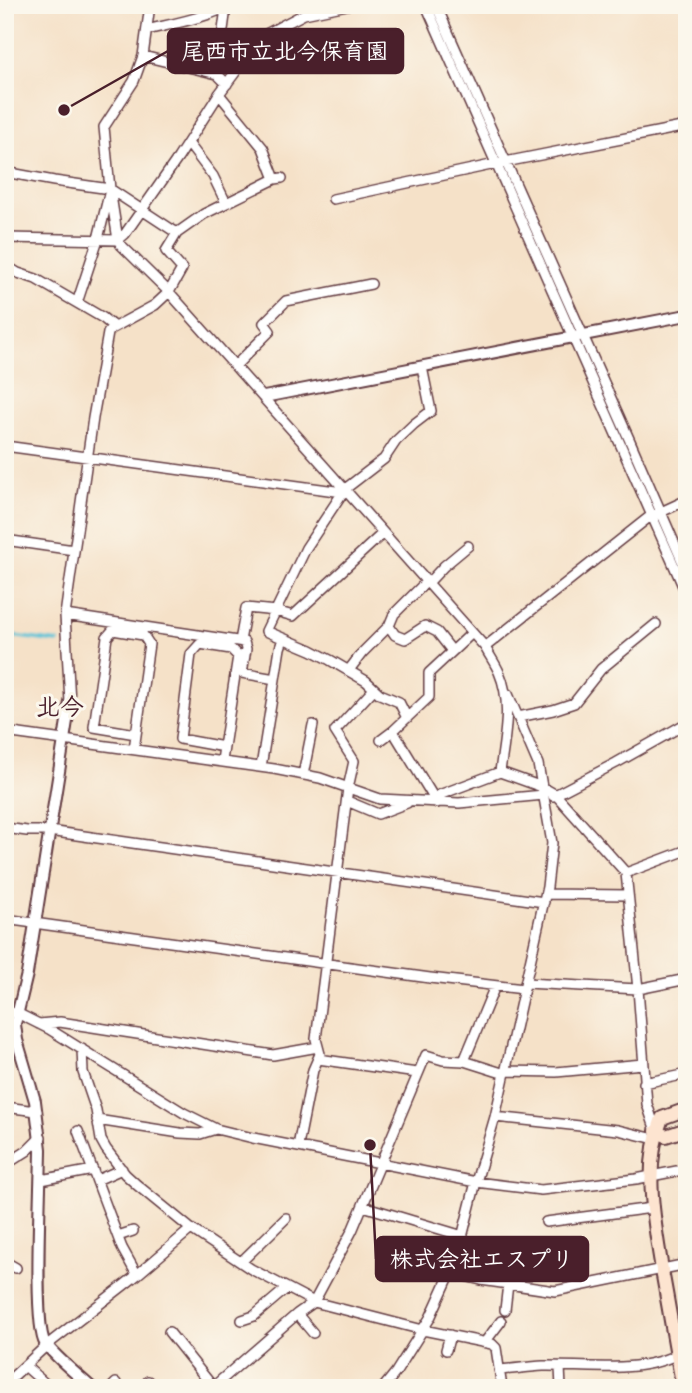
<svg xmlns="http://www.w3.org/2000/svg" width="692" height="1393" font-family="'Gochi Hand','Klee One',sans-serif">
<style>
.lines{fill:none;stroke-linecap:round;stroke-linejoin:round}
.stream{stroke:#5cc4d8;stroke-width:3.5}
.minor-casing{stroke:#643c43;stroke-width:12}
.tertiary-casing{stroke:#643c43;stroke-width:14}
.secondary-casing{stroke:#643c43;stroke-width:16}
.minor{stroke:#fff;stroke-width:9}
.tertiary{stroke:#fff;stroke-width:10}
.secondary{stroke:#fde4d0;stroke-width:12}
.labels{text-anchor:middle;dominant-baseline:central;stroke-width:6;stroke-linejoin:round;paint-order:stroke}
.quarter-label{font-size:24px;font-weight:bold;fill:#4a1f2b;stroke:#fbf7ec}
.leader{fill:none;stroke:#4a1f2b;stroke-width:2.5}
.callout-dot{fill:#4a1f2b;stroke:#fbf7ec;stroke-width:2.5}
.callout{fill:#4a1f2b;stroke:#4a1f2b;stroke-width:2.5}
.callout-label{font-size:23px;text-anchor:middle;font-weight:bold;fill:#fff}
</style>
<rect width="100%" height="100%" fill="#fbf7ec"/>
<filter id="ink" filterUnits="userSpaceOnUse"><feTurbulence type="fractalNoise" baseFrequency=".0143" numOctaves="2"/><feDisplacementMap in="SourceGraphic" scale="14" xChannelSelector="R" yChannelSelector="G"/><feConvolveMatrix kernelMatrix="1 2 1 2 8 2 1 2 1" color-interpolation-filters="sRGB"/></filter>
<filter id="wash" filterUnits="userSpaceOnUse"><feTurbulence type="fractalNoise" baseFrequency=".00686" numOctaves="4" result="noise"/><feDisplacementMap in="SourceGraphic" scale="28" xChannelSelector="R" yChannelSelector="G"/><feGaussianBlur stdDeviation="1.57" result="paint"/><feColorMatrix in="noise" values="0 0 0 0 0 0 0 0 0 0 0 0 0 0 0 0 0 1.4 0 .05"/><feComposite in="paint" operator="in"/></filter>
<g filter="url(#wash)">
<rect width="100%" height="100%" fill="#f5e1c8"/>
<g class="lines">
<!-- stream -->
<path class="stream" d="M454,56L467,87
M661,526L687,583
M5,635L58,642"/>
</g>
</g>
<g filter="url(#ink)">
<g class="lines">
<defs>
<path id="minor" d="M150,5L143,56L134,81L104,127L110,189L118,240L121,245L169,292L485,647C489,655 495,663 499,672C513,704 504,739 500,772
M426,5L687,595
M436,5L630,441L687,572
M147,30C167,25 215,16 228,5
M143,56L217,74L227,84
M217,74L226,8
M219,94L263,148L275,179
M188,143L213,176L226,203
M5,172L54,181L110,189L177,233
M333,199L505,162L687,126
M5,238L118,240L125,234L178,158L219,94L246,58L268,33L304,14L347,5
M5,265L18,273L36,279L103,318L114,327
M77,303L98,239L109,194
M235,366L270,331L264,323L286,301L371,284
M5,446L343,492
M5,540L74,550
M428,583L444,566L468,546
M65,615L244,642L246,649L242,673L275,679
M389,626L395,635L405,639L425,626L437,632L452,651
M240,641L246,608L276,611L293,616L383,533
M485,647L648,518L687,500
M349,670L362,653L389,626L394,614L427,581
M70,702L65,615L93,418L108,333L111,329L155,305L169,292L182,269L166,251L177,233L204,214L275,179L282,178
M518,717L553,710L574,703L601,669L656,624
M407,718L399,702L380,694L366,681L330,660L311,650L266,631L306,548L345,489L384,459L396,441L414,424L431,411L422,367
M393,731L437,803
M5,732L274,769L320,778L380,799L459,803L544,795
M381,740L393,731L429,697V673L472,633
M134,749L149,644L143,635L113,630L107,637L94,727L136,734
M222,761L224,747L238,656L231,649L200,644L191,654L180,739L224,747
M261,767L280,648L283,639
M303,775L313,725
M553,796L616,763L687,723
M347,801L378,814L407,803
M437,803L439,795L500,772L542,787L556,795L626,873L638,989L647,1104L656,1131
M5,828L27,831H49L544,902
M626,873L687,850
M546,894L628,895
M5,919L430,978L524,989
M526,983L638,989L687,979
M5,1012L17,1013L49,1029L184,1113L216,1129L253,1138L476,1182L541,1190L636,1179L687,1169
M39,1024L60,1022L273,1055L318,1047
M82,1049L83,1072L96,1110L101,1140L106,1149L125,1174L137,1185L191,1229L251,1269L314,1302L423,1330L492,1344L496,1348L502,1388
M318,1059L417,1073
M464,1061L495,986
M506,1071L556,1072L643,1064
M644,1083L687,1074
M5,1107L37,1111
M495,1117L618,1130L655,1139
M97,1120L180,1133L200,1134L216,1129
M78,1131L122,1248L137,1275
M298,1146L313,1070L320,1054L316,1039L348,788L354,761L335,731L374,689
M5,1165L27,1151L41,1137
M41,1180L93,1170
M97,1180L122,1169
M363,1206L463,1236
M546,1222L652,1208
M118,1236L133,1231
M241,1262L286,1218
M5,1267L9,1264L16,1268
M452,1273L481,1280L555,1291L687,1264
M505,1310L508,1284
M297,1314L313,1333
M242,1320L254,1316L287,1288
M169,1332L213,1387
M485,1342L501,1321
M446,1350L450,1335
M25,1366L50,1388
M560,1367L561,1388
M499,1370C514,1369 528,1367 543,1366C587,1365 650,1376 687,1348
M5,1384L47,1345L137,1275L191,1229
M111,1388L116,1383
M145,1388L148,1381
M212,1388L297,1314L314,1302L352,1231L426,1055L443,1060L464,1061L505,1074
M383,1388L396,1372L430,1318L456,1261L476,1182L495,1117L547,887L552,843L538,764L508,694"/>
<path id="tertiary" d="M264,397L687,315
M70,702L27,974L15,1024L17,1040L35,1101L41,1149C41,1180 33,1325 45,1343C56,1358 78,1375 92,1388"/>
<path id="secondary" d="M656,1131L666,1136L687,1129
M683,1388C676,1351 670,1314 663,1276C655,1224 642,1169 662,1118L687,1109"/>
</defs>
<!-- minor casing -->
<use href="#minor" class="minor-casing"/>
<!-- tertiary casing -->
<use href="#tertiary" class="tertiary-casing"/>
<!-- secondary casing -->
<use href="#secondary" class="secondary-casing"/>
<!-- minor -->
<use href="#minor" class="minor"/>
<!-- tertiary -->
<use href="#tertiary" class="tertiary"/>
<!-- secondary -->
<use href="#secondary" class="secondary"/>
</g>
</g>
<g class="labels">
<!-- quarter labels -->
<g class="quarter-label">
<text x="60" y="710">北今</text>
</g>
</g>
<!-- callouts -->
<path class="leader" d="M64 110L168 51M370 1145L376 1259"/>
<g class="callout-dot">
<circle cx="64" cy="110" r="7"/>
<circle cx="370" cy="1145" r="7"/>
</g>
<g class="callout">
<rect x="168" y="29" width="235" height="44" rx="7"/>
<rect x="376" y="1237" width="212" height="44" rx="7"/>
</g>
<g class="callout-label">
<text x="285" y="59">尾西市立北今保育園</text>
<text x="482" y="1267">株式会社エスプリ</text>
</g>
<!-- margin -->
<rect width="692" height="1393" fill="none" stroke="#fbf7ec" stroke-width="28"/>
</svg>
